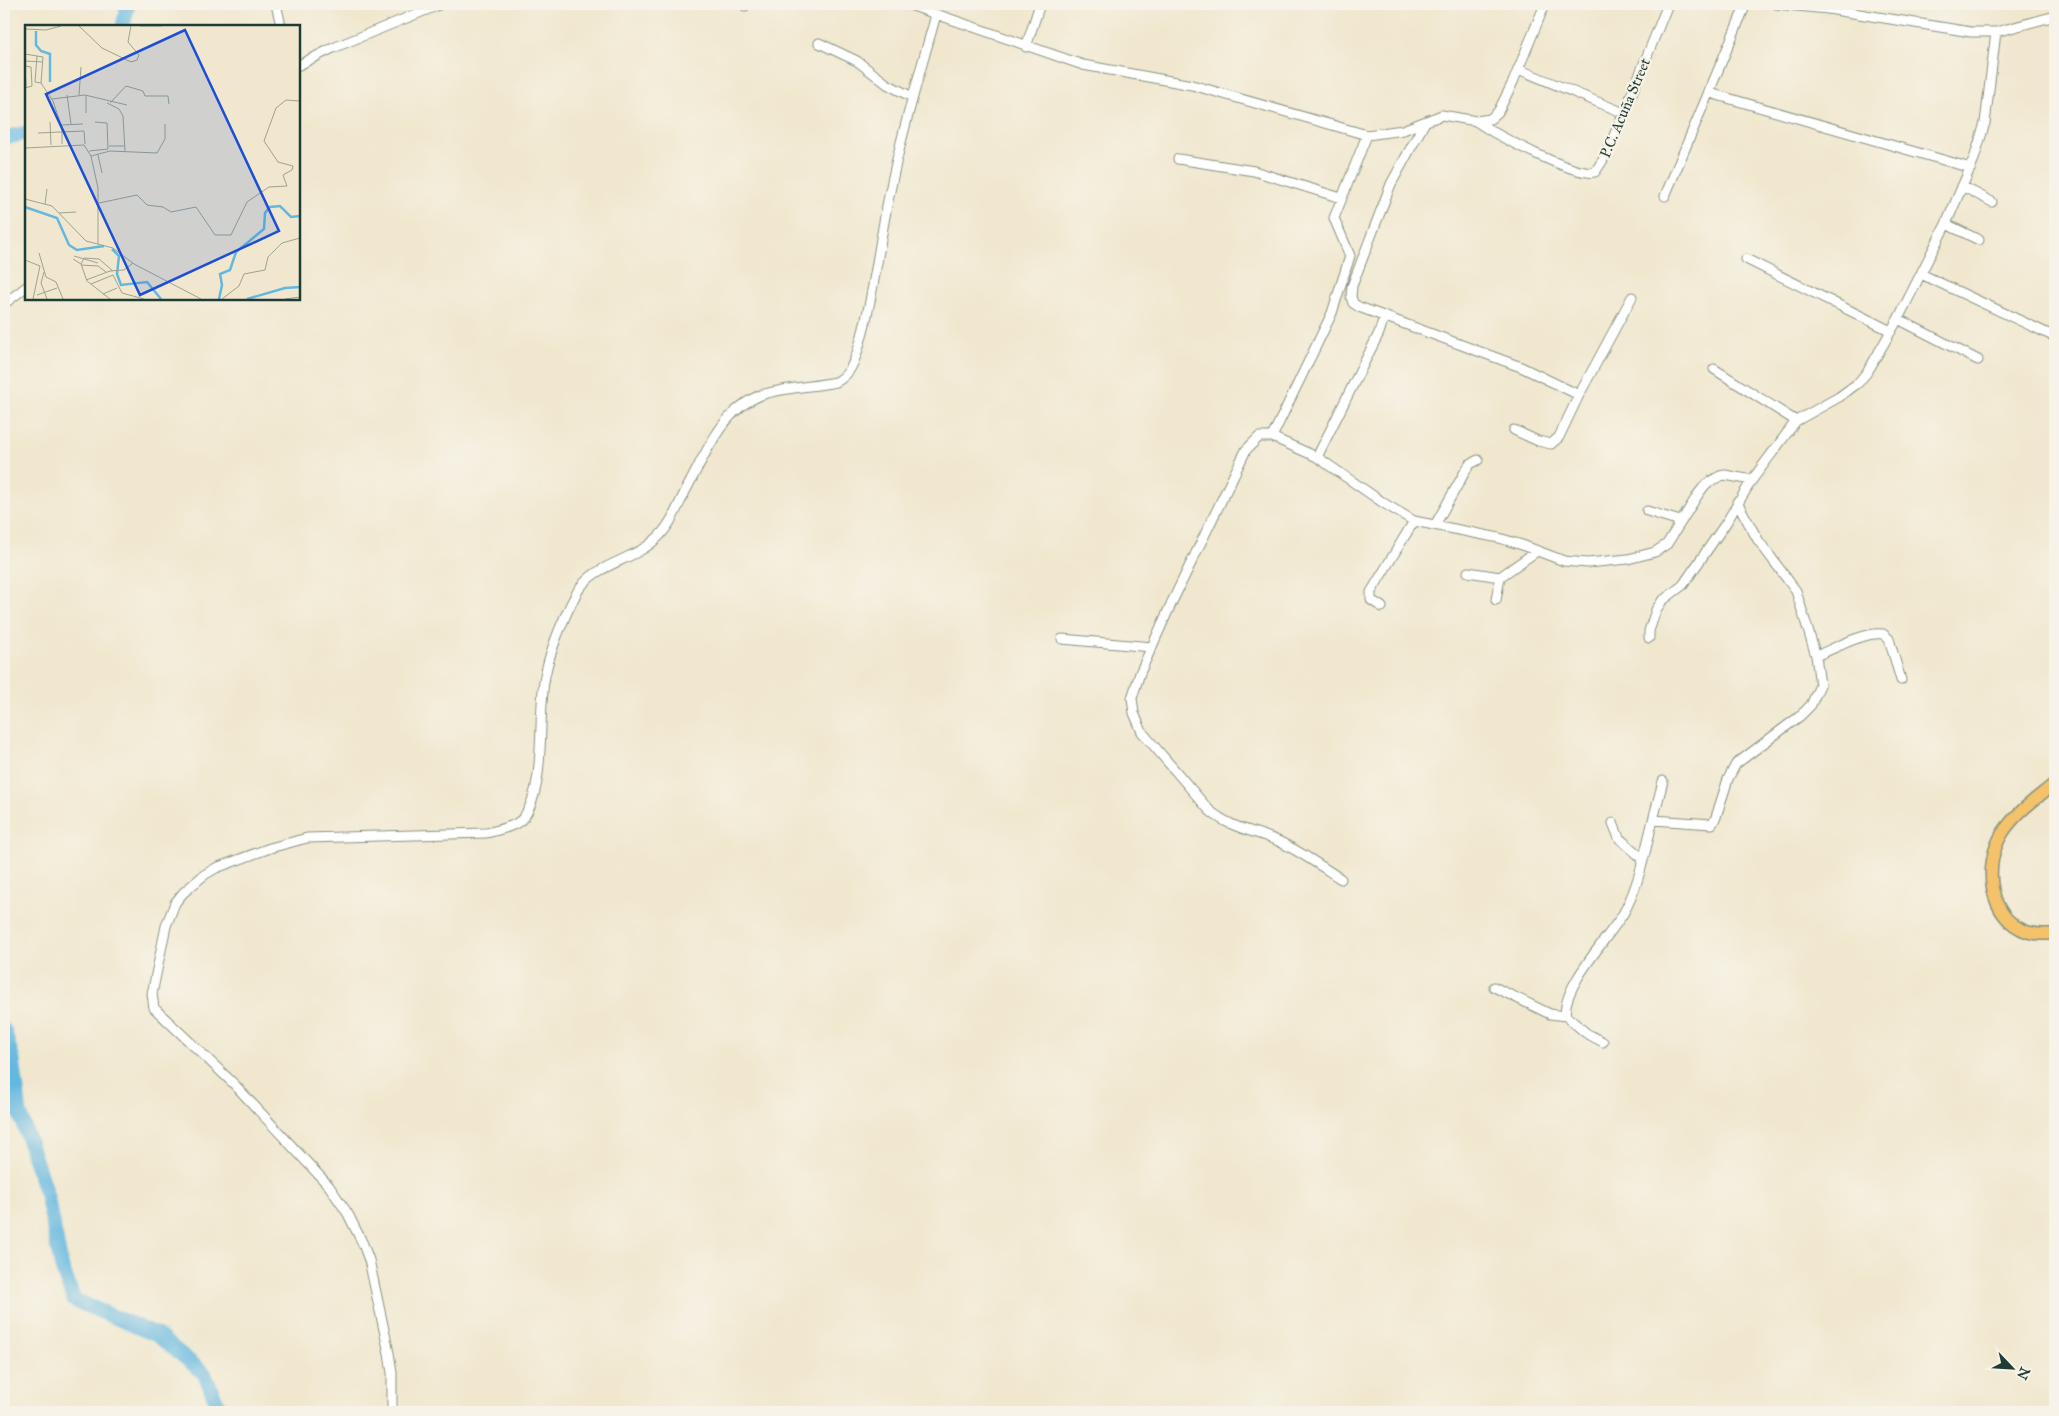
<svg xmlns="http://www.w3.org/2000/svg" width="2059" height="1416" font-family="'IM FELL Great Primer',serif">
<style>
.lines{fill:none;stroke-linecap:round;stroke-linejoin:round}
.river{stroke:#63b8df;stroke-width:15}
.minor-casing{stroke:#889281;stroke-width:11}
.major-casing{stroke:#889281;stroke-width:14}
.minor{stroke:#fff;stroke-width:9}
.major{stroke:#f3c26a;stroke-width:11}
.labels{text-anchor:middle;dominant-baseline:central;stroke-width:4.5;stroke-linejoin:round;paint-order:stroke}
.street-label{font-size:15px;fill:#1f3d34;stroke:#f7f3e8}
.inset-river{fill:none;stroke:#63b8df;stroke-width:2.5}
.inset-road{fill:none;stroke:#9ca390;stroke-width:1}
.view{fill:#1d4ed8;fill-opacity:0.15;stroke:#1d4ed8;stroke-width:2.5}
.inset-edge{fill:none;stroke:#1f3d34;stroke-width:2.5}
</style>
<rect width="100%" height="100%" fill="#f7f3e8"/>
<filter id="ink" filterUnits="userSpaceOnUse"><feTurbulence type="fractalNoise" baseFrequency=".02" numOctaves="2"/><feDisplacementMap in="SourceGraphic" scale="10" xChannelSelector="R" yChannelSelector="G"/><feConvolveMatrix kernelMatrix="1 2 1 2 8 2 1 2 1" color-interpolation-filters="sRGB"/></filter>
<filter id="wash" filterUnits="userSpaceOnUse"><feTurbulence type="fractalNoise" baseFrequency=".0096" numOctaves="4" result="noise"/><feDisplacementMap in="SourceGraphic" scale="20" xChannelSelector="R" yChannelSelector="G"/><feGaussianBlur stdDeviation="1.12" result="paint"/><feColorMatrix in="noise" values="0 0 0 0 0 0 0 0 0 0 0 0 0 0 0 0 0 1.4 0 .05"/><feComposite in="paint" operator="in"/></filter>
<g filter="url(#wash)">
<rect width="100%" height="100%" fill="#f0e7ce"/>
<g class="lines">
<!-- river -->
<path class="river" d="M123,26L128,4
M4,138L26,133
M4,1030L13,1060L20,1114L47,1196L62,1268L74,1300L157,1335L204,1373L221,1412"/>
</g>
</g>
<g filter="url(#ink)">
<g class="lines">
<defs>
<path id="minor" d="M276,4L281,26
M907,4L1083,65L1192,85L1367,135L1403,130L1442,115L1476,121L1490,119L1498,112L1513,82L1545,4
M1776,4L1828,9L1971,32H1996L2055,16
M745,6L747,4
M819,43L857,61L887,84L912,97
M1026,47L1040,4
M299,65L333,48L441,4
M1518,69L1624,113
M1710,93L1971,168
M1476,121C1494,134 1575,177 1595,172L1603,160L1624,113L1668,4
M1425,122L1391,184L1352,286L1351,297L1353,303L1359,307L1521,367L1579,395L1632,297
M1178,159L1254,171L1341,198
M1962,186L1992,202
M1665,196L1746,4
M1946,224L1979,240
M1746,259L1891,331
M1921,274L2055,337
M4,304L26,287
M1898,319L1978,360
M1714,369L1796,421
M1514,430L1538,441L1551,444L1559,437L1579,395
M1272,437L1317,457L1385,504L1414,521L1499,538L1522,545L1564,561L1575,562L1588,563L1628,559L1655,552L1667,544L1699,493L1706,484L1720,476L1725,475L1752,480
M1317,457L1379,333L1384,317
M1647,511L1680,521
M1435,525L1466,470L1470,464L1478,460
M1468,572L1500,577L1537,551
M1496,600L1500,577
M1382,607L1371,600V592L1414,521
M1649,638V631L1656,610L1662,601L1683,585L1726,523L1752,480L1796,421L1839,397L1858,383L1868,371L1898,319L1946,224L1974,159L1985,123L1996,32
M1062,639L1152,647
M1816,656C1833,649 1865,631 1883,634L1889,639L1901,680
M1653,820L1663,781
M1613,823L1619,838L1642,858
M1341,879C1321,866 1301,852 1278,841C1253,830 1231,829 1209,810L1142,732L1134,713L1132,698L1140,673L1172,602L1246,450L1259,437H1272L1332,313L1350,256L1334,218L1367,135
M1494,987L1550,1014L1566,1016C1560,989 1609,937 1623,914C1639,886 1645,851 1653,820L1712,824L1716,817L1728,779L1736,764L1800,716L1811,705L1820,685L1816,656L1796,591L1758,540L1737,502
M1566,1016L1586,1033L1603,1042
M392,1412V1373L389,1353L369,1260L363,1244L348,1214L329,1186L234,1084L154,1008L152,994L166,926L175,903L183,893L204,875L216,868L270,848L307,838L486,833C498,830 516,827 524,817C547,785 537,715 545,676C550,650 564,617 576,594C593,563 632,562 656,539C671,526 678,505 687,488C706,453 722,410 761,395C785,387 812,387 836,382C848,376 853,365 857,353C873,302 878,248 889,196C901,135 919,75 936,15"/>
<path id="major" d="M2055,783C2036,799 2015,813 2002,834C1983,865 1988,919 2028,932C2037,935 2047,934 2055,934"/>
</defs>
<!-- minor casing -->
<use href="#minor" class="minor-casing"/>
<!-- major casing -->
<use href="#major" class="major-casing"/>
<!-- minor -->
<use href="#minor" class="minor"/>
<!-- major -->
<use href="#major" class="major"/>
</g>
</g>
<g class="labels">
<!-- street labels -->
<g class="street-label">
<text transform="translate(1625 108) rotate(-67)">P.C. Acuña Street</text>
</g>
</g>
<!-- overview -->
<g transform="translate(25 25)">
<rect width="275" height="275" fill="#f0e7ce"/>
<path class="inset-river" d="M11,6V20L16,26L25,29V57M0,182L32,193L44,220L52,225L79,221M87,224L94,231L92,249L96,260L122,257L136,274M194,274L197,260L195,249L205,245L211,227L239,204L240,188L245,182L255,181L266,192L275,191M222,274L260,263L275,262"/>
<path class="inset-road" d="M54,1L77,23L106,37L112,35L114,30L103,17L106,1M115,1H137M0,4L21,5L36,1M0,29L18,32L16,58L10,57L12,31M0,36L18,37M0,41L6,42L7,61L0,63M0,41L1,62M16,58L28,76L37,103V119M42,70L46,99M54,70L56,42M27,74L60,70L102,80M82,78L94,84L98,91L100,126M85,78L101,61L118,66L120,71H143L144,79M61,88V70M25,97L26,120M36,100L58,99M13,108L59,106L60,119M84,121H100M0,123L59,120L66,131L73,163V219M64,126L83,124L82,98L70,97M73,130L77,148M66,131L85,126L132,128L140,114V99M0,174L27,181L61,216L88,223L109,239L176,274M74,178L112,170L122,180L138,182L146,187L171,182L190,210H206L222,177L244,162L262,161L258,150L267,145L268,141L253,137L239,116L251,83L261,75L275,76M20,179L22,164M34,188L51,187M14,228L21,252L31,257L38,274M49,231L73,238M48,234L56,239L62,256L85,274M0,235L15,241L8,274M56,239L59,233L74,234L88,246M56,240L73,241L81,247M19,247L16,258L22,274M61,255L85,246L99,245L108,238M66,259L88,250L97,268L119,274M78,269L92,263M12,270L32,263M197,274L214,261L219,249L240,245L243,232L257,218L275,213M260,274L275,272"/>
<path class="view" d="M160,5L254,206L115,270L21,69Z"/>
<rect width="275" height="275" class="inset-edge"/>
</g>
<!-- margin -->
<rect width="2059" height="1416" fill="none" stroke="#f7f3e8" stroke-width="20"/>
<!-- north arrow -->
<g transform="translate(2012 1368) rotate(115)" stroke="#f7f3e8" stroke-width="4" paint-order="stroke">
<path d="M0-4L9 19L0 12L-9 19Z" fill="#1f3d34"/>
<text y="-8" font-size="14" font-weight="bold" text-anchor="middle" fill="#1f3d34">N</text>
</g>
</svg>
